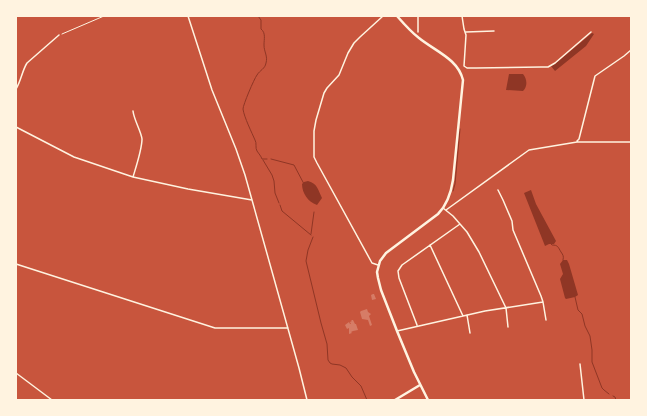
<svg xmlns="http://www.w3.org/2000/svg" width="647" height="416" font-family="'Titillium Web',sans-serif">
<style>
.water{fill:#8f3625}
.lines{fill:none;stroke-linecap:round;stroke-linejoin:round}
.stream{stroke:#8f3625;stroke-width:1}
.building{fill:#d67c66}
.path{stroke:#fff3e0;stroke-width:1}
.minor{stroke:#fff3e0;stroke-width:1.5}
.secondary{stroke:#fff3e0;stroke-width:2.5}
</style>
<rect width="100%" height="100%" fill="#c8553d"/>
<!-- water -->
<path class="water" d="M592,33L594,34L586,46L555,71L551,66L555,64Z
M509,74H523C527,79 528,86 523,91L506,90Z
M308,181C318,184 318,190 322,198L317,205C308,202 302,193 302,184L304,182Z
M531,190L536,204L556,241L554,244H549L545,246L524,193Z
M563,260H567L569,264L578,295L575,297L566,299L565,298L560,279L563,274L560,264Z"/>
<g class="lines">
<!-- stream -->
<path class="stream" d="M258,16L261,20V29C266,33 264,39 264,45C264,52 268,56 266,63C265,69 260,70 257,75C254,79 243,105 243,109C244,117 252,133 255,140C257,143 255,148 257,151C259,154 261,156 262,159H267
M271,159L294,165L304,184
M263,160L272,175L274,181L275,193L279,203
M453,191L455,184L460,129
M280,205L282,211L311,235
M311,234L314,212
M313,237L308,250L306,261L321,323L327,344L328,360L330,363L332,364L340,365L346,368L352,377L361,386L367,400
M551,244L552,245C558,245 558,247 561,252C563,255 564,256 563,260
M575,297L578,310L582,314L585,326L590,336L592,350V362L602,388L604,390L609,394
M613,396L615,397L616,400"/>
</g>
<!-- building -->
<path class="building" d="M373,294H374L376,299L372,300L371,295Z
M367,309L368,312L371,314L369,316L372,325L370,326L368,320L362,319L360,312L361,311Z
M351,320H353L355,324H356L358,330L353,331L351,332L352,333L349,334V328L347,329L345,325L349,322L350,324H351L350,322L352,321Z"/>
<g class="lines">
<!-- path -->
<path class="path" d="M62,34L104,16"/>
<!-- minor -->
<path class="minor" d="M188,16L212,90L236,149L245,175L299,368L307,400
M418,16V32
M462,16L464,29L466,35L464,66
M466,32L494,31
M464,66L467,68H476L541,67H548L555,63L591,32
M16,89C21,81 22,71 27,63L59,35
M133,111C134,120 141,131 142,139C142,149 136,167 133,177
M16,127L74,157L133,177L188,189L252,200
M577,141L579,139L595,76L624,56L631,50
M498,190L503,200L512,221L513,230L541,296L543,302L546,320
M443,208L453,216L467,232L479,252L506,308L508,327
M446,210L529,150L577,142H631
M430,245L463,316
M16,264L215,328H288
M378,265L372,263L317,163L314,157V131L316,120L324,93L327,88L339,75L348,53L354,43L360,37L383,16
M467,315L470,333
M417,325L399,278L398,271L402,265L460,224
M397,331L485,311L543,302
M580,364L584,400
M16,373L52,400"/>
<!-- secondary -->
<path class="secondary" d="M397,16C404,24 411,32 419,38C435,51 458,59 463,80L453,180C451,193 447,205 438,214L386,253L380,261L377,272L378,278L381,290L397,331L414,372L428,400
M395,400L420,385"/>
</g>
<!-- border -->
<rect width="647" height="416" fill="none" stroke="#fff3e0" stroke-width="34"/>
</svg>
